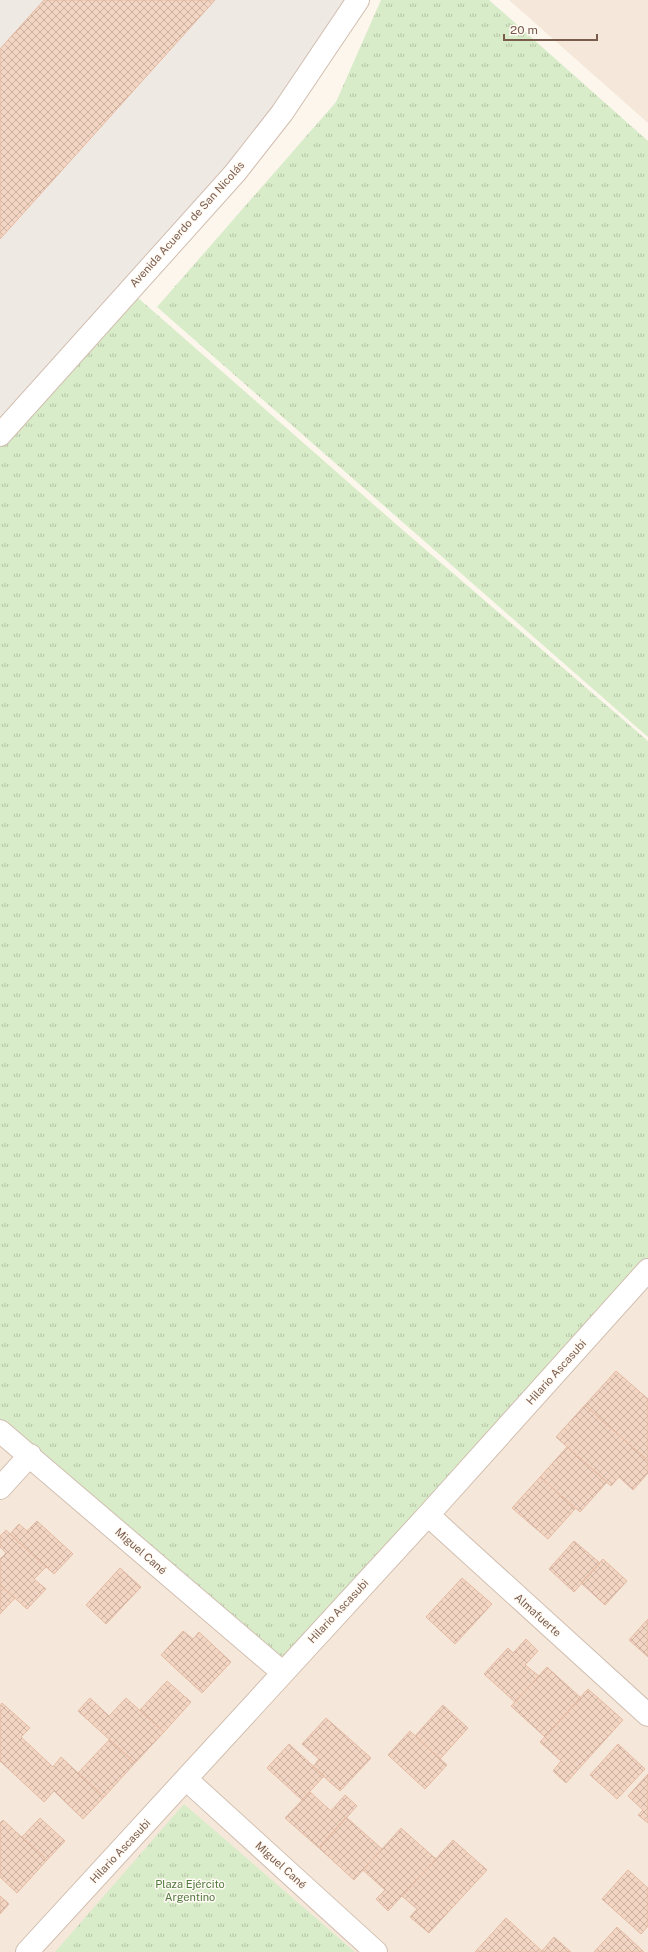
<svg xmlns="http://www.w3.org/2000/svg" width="648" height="1952" font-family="'Public Sans',sans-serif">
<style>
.residential{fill:#f5e8da}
.industrial{fill:#efe9e4}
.grass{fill:url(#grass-tufts)}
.building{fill:url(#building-cross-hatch);stroke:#e6bba3}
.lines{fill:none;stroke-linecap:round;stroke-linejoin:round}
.minor-casing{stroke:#d1beb0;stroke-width:24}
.minor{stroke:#fff;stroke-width:22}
.labels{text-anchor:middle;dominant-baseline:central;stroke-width:3;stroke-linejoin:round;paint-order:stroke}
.street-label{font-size:11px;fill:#7a5c4d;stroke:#fffaf3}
.park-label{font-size:11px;fill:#537a41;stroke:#fffaf3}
</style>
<defs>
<pattern id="grass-tufts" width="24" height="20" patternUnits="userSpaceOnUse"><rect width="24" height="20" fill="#d8ecc9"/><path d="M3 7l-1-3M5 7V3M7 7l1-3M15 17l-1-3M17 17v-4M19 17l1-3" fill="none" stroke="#b4c2a5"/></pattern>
<pattern id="building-cross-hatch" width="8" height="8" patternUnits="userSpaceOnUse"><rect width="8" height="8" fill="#f3d5c3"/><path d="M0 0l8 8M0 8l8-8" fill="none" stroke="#cab0a1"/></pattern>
</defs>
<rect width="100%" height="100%" fill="#fdf6ec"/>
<!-- residential -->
<path class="residential" d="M509,0H648V123Z
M648,1270V1952H0V1431Z"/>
<!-- industrial -->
<path class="industrial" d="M0,0H358L282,113L0,435Z"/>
<!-- grass -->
<path class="grass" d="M381,0H489L648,141V737L157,307L336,102Z
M129,290L397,525L648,741V1270L282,1672L0,1431V435Z
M184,1804L355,1952H55Z"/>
<!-- building -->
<path class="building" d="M44,0H215L0,239V49Z
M616,1371L648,1399V1461L585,1405Z
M585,1405L648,1461V1473L633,1490L619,1477L611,1486L556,1437Z
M567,1447L607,1482L580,1512L540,1477Z
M540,1477L575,1509L548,1539L512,1508Z
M37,1521L73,1554L54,1574L10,1534L19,1524L27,1531Z
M6,1530L46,1567L34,1579L46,1589L27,1609L0,1585V1559L6,1553L0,1547V1536Z
M574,1541L600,1563L574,1592L549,1569Z
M603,1559L627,1581L605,1605L581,1583Z
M120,1568L141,1587L106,1624L86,1605Z
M462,1578L492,1604L455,1644L426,1617Z
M0,1585L15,1598L0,1614Z
M648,1619V1657L629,1640Z
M183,1631L193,1639L199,1632L231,1662L202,1693L161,1655Z
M526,1639L538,1651L525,1665L539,1676L515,1702L484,1674L508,1648L513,1653Z
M547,1667L581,1698L545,1737L511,1706Z
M167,1681L191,1702L164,1732L140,1710Z
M588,1689L623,1720L566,1783L553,1771L561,1761L540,1742Z
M90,1698L109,1716L126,1698L164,1732L135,1763L78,1711Z
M2,1703L30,1728L21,1737L53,1767L61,1757L104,1797L83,1819L54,1791L44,1802L0,1761V1706Z
M443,1705L468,1728L440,1759L415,1736Z
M326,1718L371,1758L340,1791L313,1767L319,1759L302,1744Z
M410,1731L447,1765L425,1789L388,1755Z
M109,1740L135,1763L104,1797L78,1773Z
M289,1744L324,1776L302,1800L267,1768Z
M618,1744L645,1769L617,1799L590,1775Z
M648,1774V1823L638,1815L643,1810L628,1796Z
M310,1792L331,1811L345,1795L357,1806L319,1848L285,1818Z
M346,1817L382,1849L354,1880L319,1848Z
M40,1818L65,1841L47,1860L22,1837Z
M3,1820L47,1860L17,1893L0,1877V1823Z
M401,1828L436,1859L388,1911L376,1899L385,1890L363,1870Z
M453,1840L487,1870L429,1933L410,1917L417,1909L402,1896Z
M628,1870L648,1888V1926L641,1934L602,1899Z
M0,1896L9,1904L0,1914Z
M506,1918L542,1951L541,1952H475Z
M617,1927L644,1952H594Z
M554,1937L571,1952H541Z"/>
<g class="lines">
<defs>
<path id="minor" d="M0,435L235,173L282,113L358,0
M0,1431L282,1672
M0,1488L30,1455
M428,1515L648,1715
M186,1779L376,1952
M27,1952L428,1515L648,1270"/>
</defs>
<!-- minor casing -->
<use href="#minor" class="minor-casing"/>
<!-- minor -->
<use href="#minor" class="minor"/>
</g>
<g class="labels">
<!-- street labels -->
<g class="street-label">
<text transform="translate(187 224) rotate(-48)">Avenida Acuerdo de San Nicolás</text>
<text transform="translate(556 1372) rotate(-48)">Hilario Ascasubi</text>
<text transform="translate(141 1551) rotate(41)">Miguel Cané</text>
<text transform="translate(338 1611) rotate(-47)">Hilario Ascasubi</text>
<text transform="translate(538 1615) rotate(42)">Almafuerte</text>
<text transform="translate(120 1851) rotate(-47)">Hilario Ascasubi</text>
<text transform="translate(281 1865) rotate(42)">Miguel Cané</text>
</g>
<!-- park labels -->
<g class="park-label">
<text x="190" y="1884">Plaza Ejército<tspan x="190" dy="13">Argentino</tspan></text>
</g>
</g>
<!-- scale -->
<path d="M504 34v6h93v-6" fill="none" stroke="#7a5c4d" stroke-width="2"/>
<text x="510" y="34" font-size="12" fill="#7a5c4d" stroke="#fffaf3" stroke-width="3" paint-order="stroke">20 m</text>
</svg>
